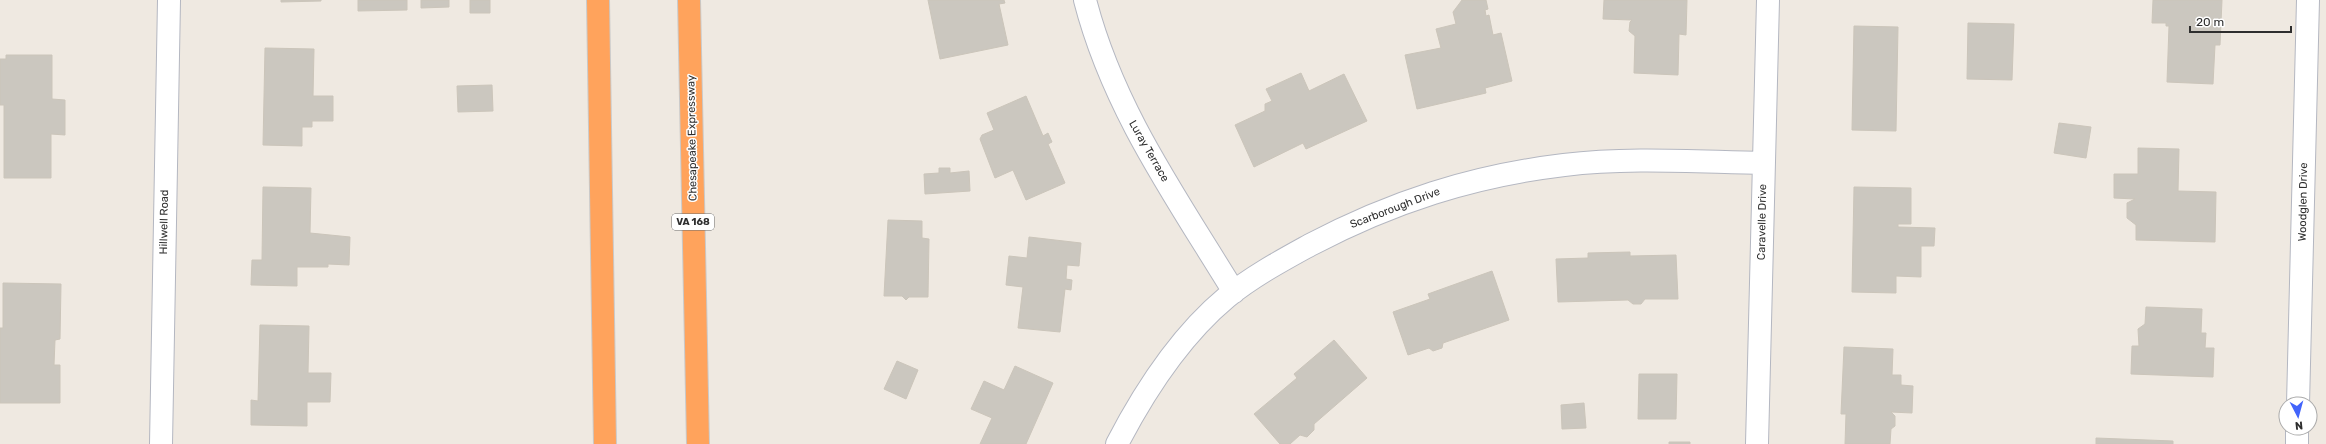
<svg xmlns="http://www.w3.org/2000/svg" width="2326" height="444" font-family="Rubik,sans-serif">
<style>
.building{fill:#cbc7bf;stroke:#cbc5ba}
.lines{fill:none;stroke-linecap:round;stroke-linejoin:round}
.minor-casing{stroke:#b4b7c1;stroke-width:24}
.tertiary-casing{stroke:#b4b7c1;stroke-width:24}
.motorway-casing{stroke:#c9c9c9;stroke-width:24}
.minor{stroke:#fff;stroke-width:22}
.tertiary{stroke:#fff;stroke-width:22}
.motorway{stroke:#ffa35c;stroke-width:22}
.labels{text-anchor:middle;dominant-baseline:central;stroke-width:3;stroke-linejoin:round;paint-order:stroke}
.shield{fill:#fff;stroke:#6d6d6d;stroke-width:1}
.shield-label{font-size:10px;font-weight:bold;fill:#2e2e2e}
.street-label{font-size:11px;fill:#2e2e2e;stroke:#fff}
</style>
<rect width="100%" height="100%" fill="#efe9e1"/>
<!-- building -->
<path class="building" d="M281,0H321V1L281,2Z
M358,0H407V10L358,11Z
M421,0H449V7L421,8Z
M470,0H490V13H470Z
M928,0H1004L1005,3L999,4L1008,45L940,59Z
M1462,0H1486L1488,9L1485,10L1486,16L1489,15L1493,35L1501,33L1512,81L1485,88L1486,93L1417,109L1405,55L1441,48L1436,29L1456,24L1453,12Z
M1604,0H1687L1686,35L1679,34L1678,75L1634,73L1635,36L1629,31L1630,22L1632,20L1603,19Z
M2153,0H2222L2220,45H2215L2213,84L2167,82L2169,26H2166V23H2152Z
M1968,23L2014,24L2012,80L1967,79Z
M1854,26L1898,27L1896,131L1852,130Z
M265,48L314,49L313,96H333V121H312V127H302V146L263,145Z
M6,55H52V99L65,100V135L51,134V178H4V105H0V59H6Z
M1301,73L1309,91L1344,74L1367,121L1306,149L1303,143L1254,167L1235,125L1265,111V104L1272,101L1266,89Z
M492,85L493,111L458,112L457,86Z
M1026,96L1043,136L1048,133L1052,142L1048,144L1065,183L1026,200L1013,170L995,178L980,139L982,135L994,130L987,113Z
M2059,123L2091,127L2086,158L2054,153Z
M2138,148L2179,149L2178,191L2216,192L2215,242L2136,240V225L2127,218V203L2135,199L2114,198V174H2138Z
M939,168H950V173L969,171L970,191L925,194L924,174L939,173Z
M263,187L311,188L310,233L350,237L349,265L328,264V267H297V286L251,285L252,260H262Z
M1854,187L1911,188V224H1898V227L1935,228L1934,246H1921V277L1896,276V293L1852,292Z
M888,220L922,221V238L929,239L928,297H909L906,300L902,296H884Z
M1029,237L1081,243L1079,266L1067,265L1066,279L1072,280L1071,290L1065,289L1060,332L1018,328L1023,287L1006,285L1009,256L1027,258Z
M1630,252V256L1676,255L1678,299H1645L1641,304H1633L1628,300L1558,302L1556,259L1588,258V253Z
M1492,271L1509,320L1443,343L1442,348L1433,351L1429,348L1408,355L1393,312L1430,299L1428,294Z
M3,283L61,284L60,339L55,340L54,365H60V403H0V328H3Z
M2146,307L2202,309L2201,333H2206L2205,348H2214L2213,377L2131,374L2132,346H2139L2138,329L2145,324Z
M260,325L309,326L308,373H331L330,402H307V426L251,425V400L258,401Z
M1334,340L1367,378L1314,424V430L1307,437L1300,435L1290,444H1280L1254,414L1297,378L1294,374Z
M1844,347L1893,349L1892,375H1901V385L1913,386L1912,413L1891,412L1895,416V426L1891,429L1890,444H1845L1846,414H1841Z
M897,361L918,370L906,399L884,389Z
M1015,366L1053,383L1026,444H980L992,418L971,409L984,381L1004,390Z
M1639,374H1677L1676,419H1638Z
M1584,403L1586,428L1562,429L1561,405Z
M2096,438L2173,441V444H2096Z
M1669,442H1690V444H1669Z"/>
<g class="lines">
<defs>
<path id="minor" d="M1085,0C1113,109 1176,197 1234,292
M2298,404L2308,0
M1117,444C1145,390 1180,336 1227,297C1253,276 1281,261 1310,245C1392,202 1472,176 1564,165C1630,157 1698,162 1764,163
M1757,444L1768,0
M2297,444V428"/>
<path id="tertiary" d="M161,444L169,0"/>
<path id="motorway" d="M598,0L605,444
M689,0L698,444"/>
</defs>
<!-- minor casing -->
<use href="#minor" class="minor-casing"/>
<!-- tertiary casing -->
<use href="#tertiary" class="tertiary-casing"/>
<!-- motorway casing -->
<use href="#motorway" class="motorway-casing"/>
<!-- minor -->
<use href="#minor" class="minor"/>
<!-- tertiary -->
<use href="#tertiary" class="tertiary"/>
<!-- motorway -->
<use href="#motorway" class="motorway"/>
</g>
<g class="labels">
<!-- shield labels -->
<rect class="shield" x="672" y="214" width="42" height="16" rx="3"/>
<g class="shield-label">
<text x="693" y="222">VA 168</text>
</g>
<!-- street labels -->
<g class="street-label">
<text transform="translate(692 138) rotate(-91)">Chesapeake Expressway</text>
<text transform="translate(1149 151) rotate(60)">Luray Terrace</text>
<text transform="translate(2303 202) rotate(-89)">Woodglen Drive</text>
<text transform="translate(1395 208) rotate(-21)">Scarborough Drive</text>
<text transform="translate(164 222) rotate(-89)">Hillwell Road</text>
<text transform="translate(1762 222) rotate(-89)">Caravelle Drive</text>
</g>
</g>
<!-- north arrow -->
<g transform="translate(2298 416) rotate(174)"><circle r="19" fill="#ffffff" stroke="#ababab"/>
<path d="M0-3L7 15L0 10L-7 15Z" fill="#4264fb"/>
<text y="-6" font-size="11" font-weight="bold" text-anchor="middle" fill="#2e2e2e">N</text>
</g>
<!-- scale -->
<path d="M2190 26v6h101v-6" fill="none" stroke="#2e2e2e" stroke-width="2"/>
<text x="2196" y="26" font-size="12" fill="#2e2e2e" stroke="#ffffff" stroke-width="3" paint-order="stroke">20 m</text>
</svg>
